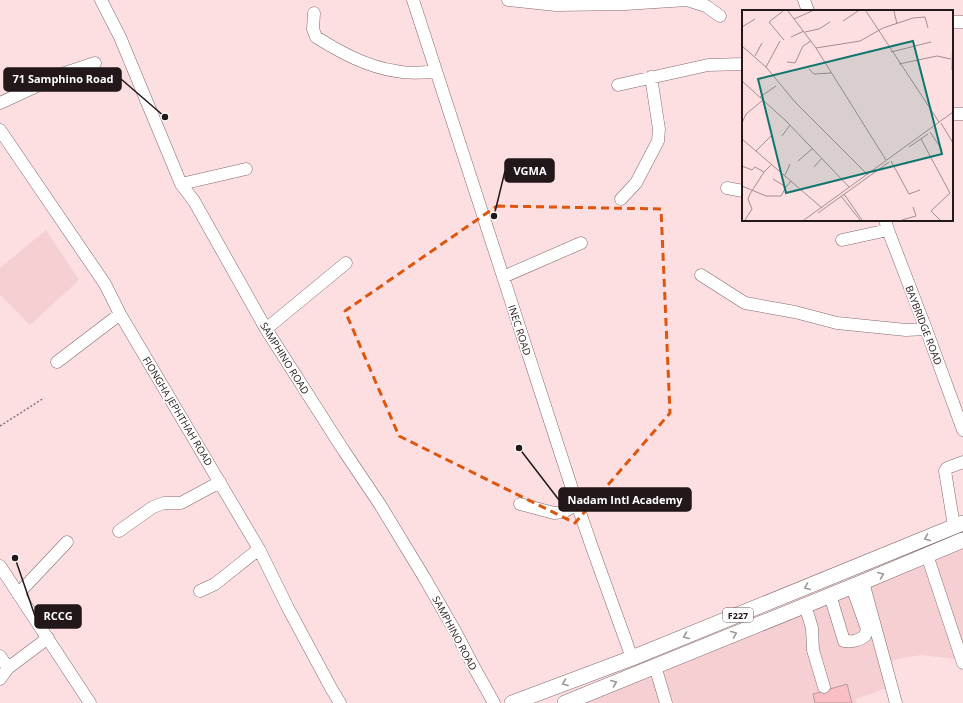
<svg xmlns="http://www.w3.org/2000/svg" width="963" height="703" font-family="'Open Sans',sans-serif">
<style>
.built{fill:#f6cfd2}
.building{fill:#f9bfc5;stroke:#b5999b}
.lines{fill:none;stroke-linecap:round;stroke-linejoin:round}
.minor-casing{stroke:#846a6c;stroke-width:13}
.major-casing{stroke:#846a6c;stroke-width:16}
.path{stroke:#877275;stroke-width:1.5;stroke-dasharray:2 2;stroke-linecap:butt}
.minor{stroke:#fff;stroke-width:12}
.major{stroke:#fff;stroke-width:15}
.oneway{stroke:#9c9798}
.marked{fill:none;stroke:#de560d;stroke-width:3;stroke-dasharray:8 5;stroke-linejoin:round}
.labels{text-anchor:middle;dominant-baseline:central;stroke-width:3.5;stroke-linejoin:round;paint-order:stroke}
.shield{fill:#fff;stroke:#645d5e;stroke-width:1}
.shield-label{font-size:9px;font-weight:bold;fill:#221719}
.street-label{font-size:10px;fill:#221719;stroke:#fff}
.inset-road{fill:none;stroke:#a58e91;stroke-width:1}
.view{fill:#0f766e;fill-opacity:0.15;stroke:#0f766e;stroke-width:2}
.inset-edge{fill:none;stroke:#221719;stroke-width:2}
.leader{fill:none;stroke:#221719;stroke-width:1.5}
.callout-dot{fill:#221719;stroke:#fff;stroke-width:1.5}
.callout{fill:#221719;stroke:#221719;stroke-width:1.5}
.callout-label{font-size:11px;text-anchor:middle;font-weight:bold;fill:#fff}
</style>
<rect width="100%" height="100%" fill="#fddee1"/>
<!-- built -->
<path class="built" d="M46,230L79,280L30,325L0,295V268Z
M963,547V660L921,655L897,659L882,665L887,688L856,699L857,703H580Z"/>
<!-- building -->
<path class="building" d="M847,684L852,703H815L813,694Z"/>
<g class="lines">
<defs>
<path id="minor" d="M101,0L120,37L181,184L194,201L266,329L344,451L379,503L424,577L455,631L475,669L494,703
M413,0L577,504L593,550L632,658
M508,0L556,5L625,4L687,0L706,6L720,16
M804,0L808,11
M314,13L313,29L316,37C340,52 367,67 396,71C409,74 423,73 436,71
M952,22H963
M618,85L708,65L743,64
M0,103L65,73L95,63
M952,114H963
M0,130L105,284L120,314L259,549L288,608L331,688L340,703
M181,184L246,169
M727,188L743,191
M621,199L636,183L658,141L659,129L651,77
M885,220L888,230L926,329L963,430
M842,240L888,230
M701,275L745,303L795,312L837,323L906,330L926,329
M503,277L581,243
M266,329L346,263
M57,362L120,314
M520,504L554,513L564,512L577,504
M954,526L945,471L947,468L963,462
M119,531L153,507L164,503H181L220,482
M927,555L963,663
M0,566L90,703
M863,582L896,703
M200,591L215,584L259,549
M18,594L67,542
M830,595L844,641C853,642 858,641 865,636L867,629L852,587
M805,605L812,628L813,650L824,687
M0,656L8,668L48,638
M655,666L666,703
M0,679L8,668"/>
<path id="major" d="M512,703L632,658L963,523
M565,703L863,582L963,540"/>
</defs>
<!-- minor casing -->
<use href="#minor" class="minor-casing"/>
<!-- major casing -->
<use href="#major" class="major-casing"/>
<!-- path -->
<path class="path" d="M0,426L44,398"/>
<!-- minor -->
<use href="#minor" class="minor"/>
<!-- major -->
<use href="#major" class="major"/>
</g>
<!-- one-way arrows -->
<defs><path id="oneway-chevron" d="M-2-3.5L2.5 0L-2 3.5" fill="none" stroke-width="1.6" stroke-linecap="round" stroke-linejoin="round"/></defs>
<g class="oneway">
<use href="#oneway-chevron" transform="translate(927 538) rotate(158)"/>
<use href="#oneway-chevron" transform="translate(881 575) rotate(-23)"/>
<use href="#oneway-chevron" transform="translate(807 587) rotate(158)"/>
<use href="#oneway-chevron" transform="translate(734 634) rotate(-22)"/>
<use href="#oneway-chevron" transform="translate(686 636) rotate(158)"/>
<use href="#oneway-chevron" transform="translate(565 683) rotate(159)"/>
<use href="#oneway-chevron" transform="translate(614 683) rotate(-22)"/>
</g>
<!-- marked area -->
<path class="marked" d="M497,206L661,209L670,413L575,523L399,436L345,311Z"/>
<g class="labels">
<!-- shield labels -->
<rect class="shield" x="723" y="608" width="30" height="14" rx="3"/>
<g class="shield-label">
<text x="738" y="615">F227</text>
</g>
<!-- street labels -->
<g class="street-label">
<text transform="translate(924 325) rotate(69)">BAYBRIDGE ROAD</text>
<text transform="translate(520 330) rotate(72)">INEC ROAD</text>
<text transform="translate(285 358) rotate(58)">SAMPHINO ROAD</text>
<text transform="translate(178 411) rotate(59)">FIONGHA JEPHTHAH ROAD</text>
<text transform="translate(455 633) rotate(62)">SAMPHINO ROAD</text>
</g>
</g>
<!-- overview -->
<g transform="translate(742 10)">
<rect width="211" height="211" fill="#fddee1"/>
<path class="inset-road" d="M41,1L27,12L42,30M46,1L74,38L144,150M124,1L197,112M152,1L155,14M52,9L70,1M101,11L116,1M0,17L13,9M63,22L77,19L88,12M49,27L62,21M0,36L24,57L53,92L126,165M74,38L118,31L141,18L171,8L183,7L186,18M149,42L189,32M13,46L20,33M45,52L53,53L61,36L69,31M157,54L195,46L209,49M24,57L38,31M67,59L72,64L89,63M210,60L211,17M0,71L44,111L107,177M18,87L34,76M0,113L4,104L21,90M199,113L211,133M188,122L200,140M40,126L48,115M0,129L80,198M179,129L208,183L189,201L198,210M167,137L186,124M14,141L30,125M56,151L71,138M149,151L167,184L178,180M0,156L10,160L13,157L22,162L30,154M72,157L80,148M43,165L48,154M31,169L44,177L49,171M0,176L24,186H39L44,177M102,184L120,210M99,186L118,210M76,203L147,152M3,210L10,199L6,189L8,184L22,162M62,210L211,102M160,210L174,206L171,197"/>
<path class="view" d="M171,31L200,144L44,183L16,69Z"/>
<rect width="211" height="211" class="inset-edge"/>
</g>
<!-- callouts -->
<path class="leader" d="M165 117L121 79M494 216L505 171M519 448L559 500M15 558L35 616"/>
<g class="callout-dot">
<circle cx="165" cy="117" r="4"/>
<circle cx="494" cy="216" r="4"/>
<circle cx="519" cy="448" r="4"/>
<circle cx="15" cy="558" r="4"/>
</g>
<g class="callout">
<rect x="4" y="68" width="117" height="23" rx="4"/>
<rect x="505" y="159" width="49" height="23" rx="4"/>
<rect x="559" y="488" width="132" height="23" rx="4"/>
<rect x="35" y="605" width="46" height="23" rx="4"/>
</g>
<g class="callout-label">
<text x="63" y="83">71 Samphino Road</text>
<text x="530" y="175">VGMA</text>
<text x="625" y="504">Nadam Intl Academy</text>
<text x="58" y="620">RCCG</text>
</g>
</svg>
